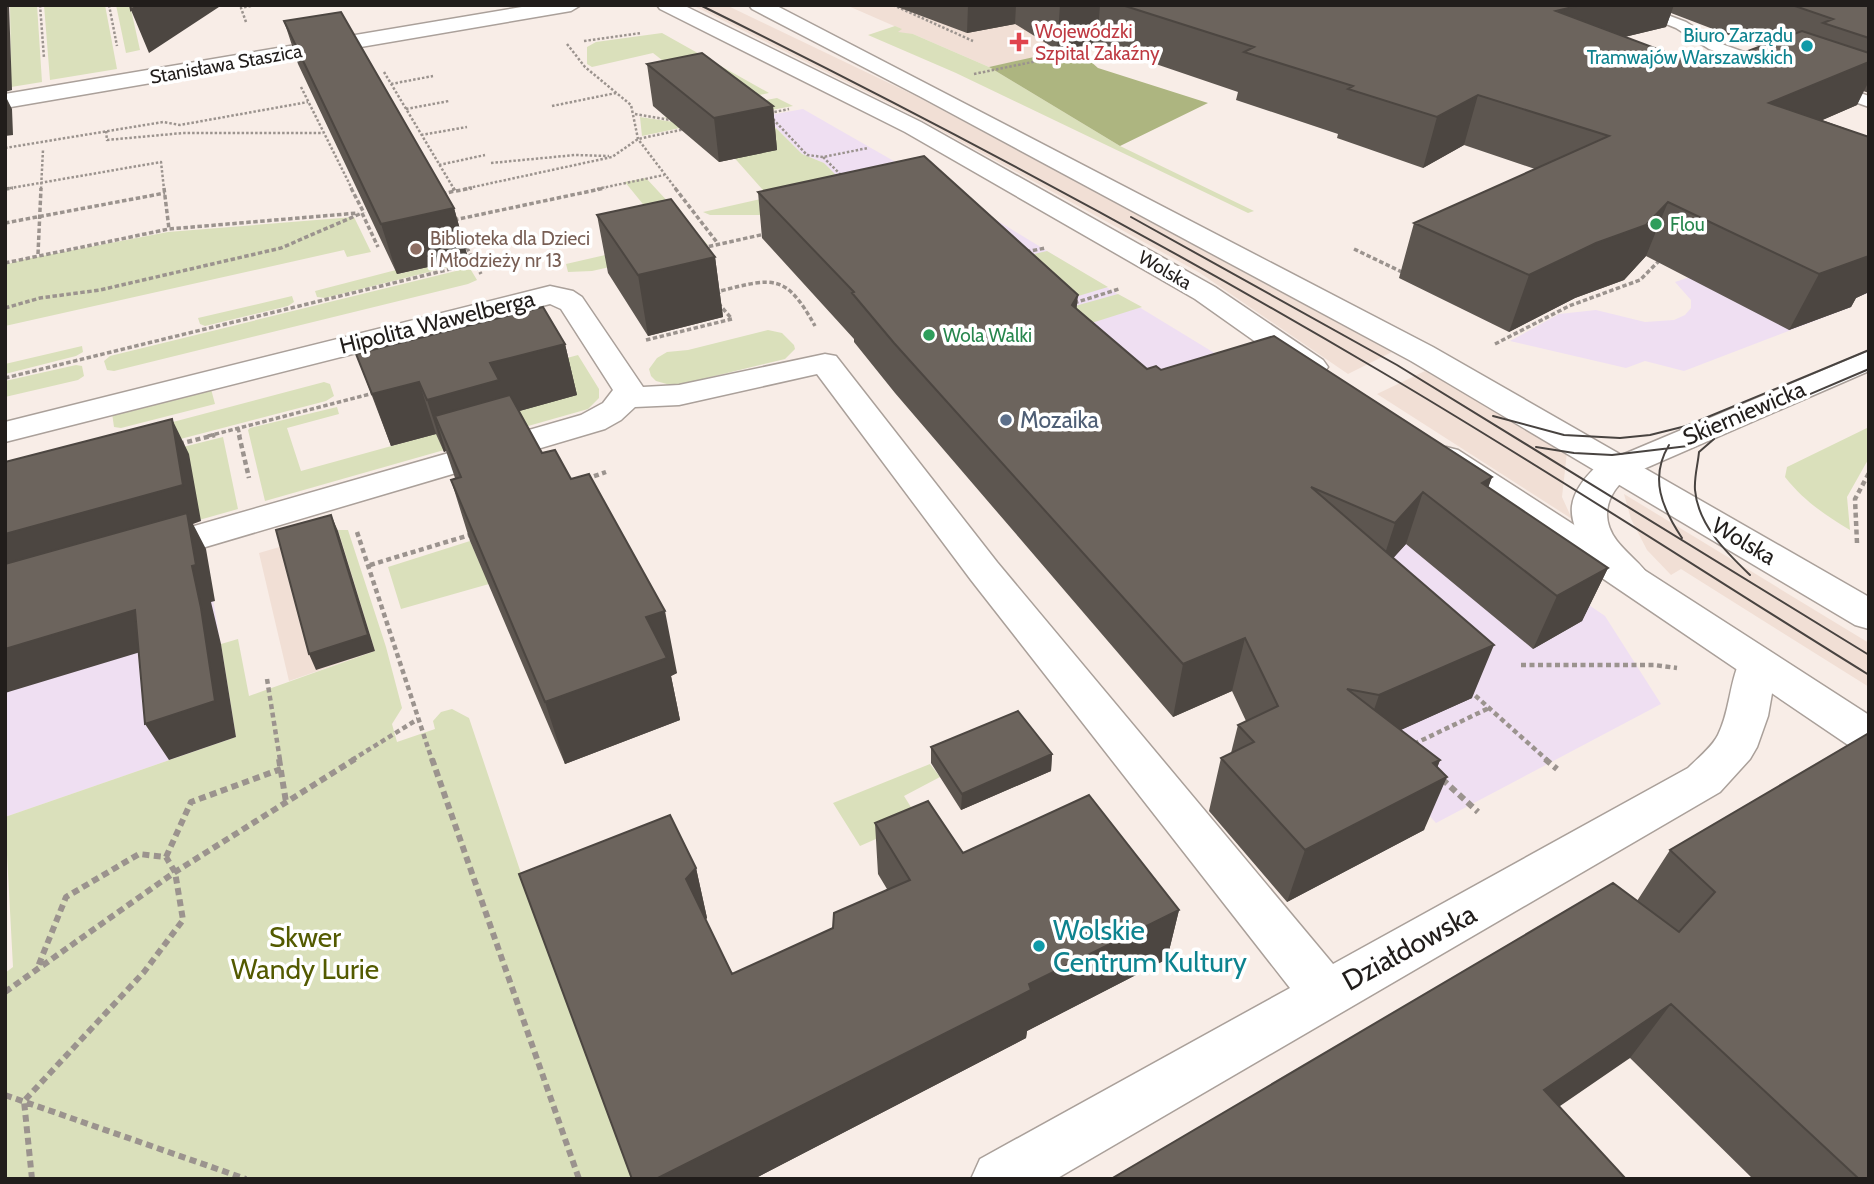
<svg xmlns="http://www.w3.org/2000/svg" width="1874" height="1184" font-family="Cabin,sans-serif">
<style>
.commercial{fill:#efdff2}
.built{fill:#f1dfd5}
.green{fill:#dae0bb}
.forest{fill:#adb580}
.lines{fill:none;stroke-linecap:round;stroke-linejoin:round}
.service-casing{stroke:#aaa09a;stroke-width:3}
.minor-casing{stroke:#aaa09a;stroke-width:3}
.tertiary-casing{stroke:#aaa09a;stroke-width:3}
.secondary-casing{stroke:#aaa09a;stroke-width:3}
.path-far3{stroke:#9b938e;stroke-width:2.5;stroke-dasharray:2.5 2;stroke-linecap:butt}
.path-far2{stroke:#9b938e;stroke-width:3.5;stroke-dasharray:4.5 2.5;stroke-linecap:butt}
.path-far1{stroke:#9b938e;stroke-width:4.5;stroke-dasharray:5 3.5;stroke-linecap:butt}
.path{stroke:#9b938e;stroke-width:6;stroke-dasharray:7 4.5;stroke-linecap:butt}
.service{fill:#fff;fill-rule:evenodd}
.minor{fill:#fff;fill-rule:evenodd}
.tertiary{fill:#fff;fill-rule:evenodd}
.secondary{fill:#fff;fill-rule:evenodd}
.tram{stroke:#484340;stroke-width:2}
.wall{fill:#5d5650;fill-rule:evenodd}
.shaded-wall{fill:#4c4641}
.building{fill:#6c645d;stroke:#4c4641;stroke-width:2}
.health-dot{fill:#e0444e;stroke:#fff;stroke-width:2.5}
.culture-dot{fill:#0f9aa8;stroke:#fff;stroke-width:2.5}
.leisure-dot{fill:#2e9e5b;stroke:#fff;stroke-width:2.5}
.education-dot{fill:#8d6e63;stroke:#fff;stroke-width:2.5}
.service-dot{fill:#5c6f8a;stroke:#fff;stroke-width:2.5}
.labels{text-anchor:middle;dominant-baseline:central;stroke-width:7;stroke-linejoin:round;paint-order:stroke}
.far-health-label{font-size:19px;fill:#be3a42;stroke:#fff;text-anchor:start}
.far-culture-label{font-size:19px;fill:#0d838f;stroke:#fff;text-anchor:end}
.far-street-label{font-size:19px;fill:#211d1b;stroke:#fff}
.far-leisure-label{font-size:19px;fill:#27864d;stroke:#fff;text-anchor:start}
.far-education-label{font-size:19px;fill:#785e54;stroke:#fff;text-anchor:start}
.street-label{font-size:23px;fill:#211d1b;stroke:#fff}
.service-label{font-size:23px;fill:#4e5e75;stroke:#fff;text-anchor:start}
.near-culture-label{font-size:28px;fill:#0d838f;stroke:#fff;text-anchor:start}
.near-park-label{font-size:28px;fill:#535a00;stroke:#fff}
.near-street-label{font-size:28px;fill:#211d1b;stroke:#fff}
</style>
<rect width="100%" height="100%" fill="#f8ede7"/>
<!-- commercial -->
<path class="commercial" d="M803,109L988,215L1267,385L1605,616L1661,704L1436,823L824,163L802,154L764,116Z
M1869,249V293L1841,302L1851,307L1684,371L1645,361L1626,368L1510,341L1559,314L1596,310L1645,322L1674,320L1685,315L1691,308V300L1675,282L1750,257Z
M208,569L236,737L5,817V630Z"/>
<!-- built -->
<path class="built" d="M692,5H726L916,96L1392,352L1348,374L1200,273L918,118Z
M846,5H1290L989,67L913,34L902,35L897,32L901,29Z
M1425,371L1567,452L1562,497L1572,519L1377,394Z
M1624,494L1869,643V687L1681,569L1671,575L1647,550L1631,519Z
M338,530L375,651L289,681L259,553Z"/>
<!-- green -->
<path class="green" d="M10,5H37L42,82L5,88L11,68Z
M44,5H105L117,69L50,80Z
M116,5H130L140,50L126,53Z
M895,26L902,29L898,32L913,34L989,67L1120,146L1254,211L1248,213L956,73L868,35Z
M662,33L769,93L745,98L750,103L777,98L793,106L702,123L663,118L718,104L653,53L592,67L587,64V47L596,42Z
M764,116L802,154L824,163L842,181L786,215H710L703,212L769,197L707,127Z
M640,117L694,125L642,136Z
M646,178L708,245L592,271L568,272L566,264L640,247L655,219L625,182Z
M354,217L371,252L347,257L344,250L5,326V265L21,260L168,232Z
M1047,251L1108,287L1052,304L1004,261Z
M468,258L465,263L325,298L317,297L315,291L396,270L398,274Z
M460,270H471L477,280L468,284L114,371L107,370L104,361L110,356Z
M1118,294L1142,307L1079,327L1050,313Z
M292,296L294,302L288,306L205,326L200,324L198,318Z
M768,330L782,333L794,345L795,349L785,359L674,386L656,381L651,376L649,369L657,358L667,352L688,350Z
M82,346L83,352L76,356L5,374V364Z
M578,355L599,389V398L588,409L265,501L248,430L250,428L337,407L339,414L287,428L301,471L576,395L567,358Z
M76,365L82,366L84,376L78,380L5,397V381Z
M324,382L330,384L334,396L326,401L123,454L120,436Z
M211,389L215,404L121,428L114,427L112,413Z
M1869,427V458L1847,497L1850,530C1825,515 1804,501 1785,477L1787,467Z
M223,437L238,509L5,575L127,461Z
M338,530H348L386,647L402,708L392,724L397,742L435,729L433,721L441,712L452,709L469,718L538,924L633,1179H5V973L13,967L5,817L236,737L221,644L238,639L249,696L375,651Z
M470,541L489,584L401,609L388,567Z
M930,764L940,777L904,796L919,820L860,846L833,803Z"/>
<!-- forest -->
<path class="forest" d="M1075,48L1098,68L1208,103L1120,146L989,67Z"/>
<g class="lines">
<defs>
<path id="service" d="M1620,5H1641L1686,22L1719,43L1780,65L1782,68L1774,73L1768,71L1709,49L1676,28Z
M1825,81L1869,96V107L1819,89L1817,86L1819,83Z"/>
<path id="minor" d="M534,5H581L571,11L5,108V94Z
M550,286L573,291L582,297L643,387L679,385L825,354L836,356L997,562L1333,964L1688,768C1698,758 1712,747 1718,735C1731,709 1729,679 1743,655L1757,650L1771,655L1777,665L1768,716L1757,747L1750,759L1720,792L1056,1179H971L980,1159L1290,988L971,580L817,374L679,405L635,407L621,420L605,429L148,564L135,561L129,552L135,543L581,415L603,403L613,390L561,309L550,304L5,442V422Z"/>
<path id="tertiary" d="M1869,351V371L1632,474C1608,490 1598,516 1617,541C1628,555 1642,564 1651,579L1645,588C1637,591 1628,593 1619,588C1598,576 1569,531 1572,506C1574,490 1586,476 1598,465Z"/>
<path id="secondary" d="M657,5H683L921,122L1215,287L1323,360L1328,367L1323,374L1312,376L1301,374L1195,299L905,132L660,9Z
M749,5H775L1433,347L1869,597V629L1855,625L1411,361L921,97L752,9Z
M1446,447L1458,450L1869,715V753L1854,749L1434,464L1429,457L1434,450Z"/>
</defs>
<!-- service casing -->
<use href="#service" class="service-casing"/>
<!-- minor casing -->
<use href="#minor" class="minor-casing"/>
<!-- tertiary casing -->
<use href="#tertiary" class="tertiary-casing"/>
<!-- secondary casing -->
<use href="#secondary" class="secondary-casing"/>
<!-- path-far3 -->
<path class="path-far3" d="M40,5L44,58
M109,5L117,46
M893,5L973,41
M246,22L241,8L256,5
M584,41L641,33
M567,44L585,67L631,105L638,139L676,189
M384,72L454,189
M974,74L1110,46
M391,84L433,76
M301,87L352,189
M552,106L616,93
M406,109L449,101
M770,113L789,109
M635,114L676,121
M773,119L807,155L823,157
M106,131L107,140L183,133H323
M421,135L467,127
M5,148L163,122L180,125L308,102
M491,163L575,155L609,156
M439,165L485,155
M844,178L823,157L868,148
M5,189L161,162L164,189
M41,189L43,150
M464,189L612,157L638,139L685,129
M597,189L664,175"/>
<!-- path-far2 -->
<path class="path-far2" d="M164,188L169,229
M351,188L364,213
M675,188L719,245
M5,189L13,188
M456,191L472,188
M442,194L455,191L453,188
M362,213L378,247
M454,220L605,188
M5,223L165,193
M460,235L481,274
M702,248L765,234
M1354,249L1404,273
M1026,252L1045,248
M38,254L41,188
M5,263L169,229L358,213
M717,296L720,291C775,277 786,274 815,326
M1074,303L1119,289
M5,308L40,298L100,290L281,248L362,213
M646,340L732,319L718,303
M1495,344L1569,306L1640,280L1661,259
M5,378L475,263
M238,428L240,436
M208,436L374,393"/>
<!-- path-far1 -->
<path class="path-far1" d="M239,435L249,478
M179,444L215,435
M586,479L606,472
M357,532L432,760
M1857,543L1855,499L1869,473
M370,565L473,534
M1521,665H1654L1677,668
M267,679L280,760
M1469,690L1547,760
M1414,744L1489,708
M352,760L418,719"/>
<!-- path -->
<path class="path" d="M279,759L286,802
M432,759L579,1179
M1545,759L1557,769
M1442,779L1478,812
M166,857L191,802L281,769
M5,992L175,872L355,759
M5,1095L246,1179
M32,1179L24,1101L144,972L183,920L175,872L166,857L139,854L66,897L37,969"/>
<!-- service -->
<use href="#service" class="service"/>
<!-- minor -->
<use href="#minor" class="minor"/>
<!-- tertiary -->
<use href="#tertiary" class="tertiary"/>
<!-- secondary -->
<use href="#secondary" class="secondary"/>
<!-- tram -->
<path class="tram" d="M700,5C931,119 1158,240 1380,371C1545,468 1706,574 1869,675
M1131,217L1397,365L1869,655
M1493,416L1564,435L1620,438L1650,435L1686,426L1869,350
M1714,439L1699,452C1698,464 1694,477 1695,490C1698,525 1726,552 1750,575
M1669,445C1649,478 1662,508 1682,538
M1536,447L1574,453L1612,455L1688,446L1869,369"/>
</g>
<!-- wall -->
<path class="wall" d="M892,5H1869V93L1863,91L1857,105L1822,120L1869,137V292L1856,298L1851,307L1789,330L1646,256L1624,280L1575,298L1509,332L1399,278L1414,223L1535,169L1464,145L1423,168L1337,138L1338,134L1236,100L1238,92L1097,44L1057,50L1015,24L967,33ZM1671,13L1760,47L1705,67L1624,37L1666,27Z
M284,21L454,208L468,258L397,274L298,64Z
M647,64L773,106L777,150L719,162L653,106Z
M758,192L1076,309L1147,369L1161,370L1492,477L1488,487L1608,568L1582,621L1533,649L1406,544L1393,558L1472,698L1400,730L1440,760L1437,768L1424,830L1287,902L1209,811L1221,758L1231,753L1238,725L1246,721L1232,691L1173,717L895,393L854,342V339L762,238Z
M597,215L715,257L723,317L648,336L608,273Z
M565,344L577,395L519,411L542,453L677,673L671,676L680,720L565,764L470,541L451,480L455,478L446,451L444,452L436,434L391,446L356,354Z
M1869,733V1179H1753L1630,1058L1111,1179L1637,901L1670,850Z
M931,747L1052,754L1051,771L961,810L931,763Z
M875,823L963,853L1179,910L1167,959L1027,1031L1026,1038L754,1179H632L696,868L707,918L705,919L732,974L833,928L887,889L878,874Z"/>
<!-- shaded-wall -->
<path class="shaded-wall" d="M5,5H9L12,90L5,92Z
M138,5H222L149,53L131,10Z
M968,5H1016L1015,24L967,33Z
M1060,5H1100L1097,44L1057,50Z
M1581,5H1674L1666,27L1542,57L1556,11Z
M1869,62V81L1857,105L1747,153L1769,103Z
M5,95L12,109L13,135L5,136Z
M1478,95L1464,145L1423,168L1437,117Z
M773,106L777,150L719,162L714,118Z
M1668,202L1646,256L1624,280L1575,298L1509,332L1529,275Z
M454,208L468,258L397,274L381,224Z
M1869,255V292L1856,298L1851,307L1789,330L1819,274Z
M715,257L723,317L648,336L638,275Z
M1078,295L1073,344L1072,305Z
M565,344L577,395L509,414L435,416L446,451L444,452L427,400L490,363Z
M419,382L436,434L391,446L372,394Z
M172,419L189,454L201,521L193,524L206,549L215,601L211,602L221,644L236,737L169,760L145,724L201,608L5,577V534Z
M1492,477L1473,530L1482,483Z
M1423,492L1406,544L1378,575L1395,523Z
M331,515L338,531L375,651L316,670L309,654Z
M1608,568L1582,621L1533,649L1557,596Z
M135,610L157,647L5,693V649Z
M665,611L677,673L671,676L680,720L565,764L545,702L646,617Z
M1245,638L1232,691L1173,717L1183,664Z
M1494,645L1472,698L1361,748L1379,695Z
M1052,754L1051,771L961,810L962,794Z
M1440,760L1430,786L1447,777L1424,830L1287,902L1305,850L1433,763Z
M696,868L707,918L698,929L686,879Z
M1179,910L1167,959L1027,1031L1026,1038L754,1179H656L1029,984Z
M1671,1004L1630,1058L1509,1141L1544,1090Z"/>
<!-- building -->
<path class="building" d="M130,5H138L131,10Z
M1122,5H1581L1556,11L1705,67L1802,31L1869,53V62L1769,103L1869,137V256L1819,274L1668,202L1646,225L1596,243L1529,275L1414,223L1609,136L1478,95L1437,117L1348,89L1353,86L1244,52L1254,47Z
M1792,5H1869V38L1823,23L1833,19Z
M341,12L454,208L381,224L284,21Z
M702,53L773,106L714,118L647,64Z
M924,156L1078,295L1072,305L1147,369L1156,366L1161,370L1274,336L1492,477L1482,483L1608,568L1557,596L1423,492L1395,523L1311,487L1494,645L1379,695L1347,689L1440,760L1433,763L1447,777L1305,850L1221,758L1254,742L1238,725L1278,706L1245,638L1183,664L894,343L852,293L854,292L758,192Z
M671,199L715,257L638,275L597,215Z
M543,307L565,344L490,363L499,380L427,400L419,382L372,394L356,354Z
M510,395L542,453L555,450L571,479L589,474L665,611L646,617L667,658L545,702L451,480L461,477L435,416Z
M172,419L183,485L5,534V462Z
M187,513L196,565L192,566L201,608L215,701L145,724L135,610L5,649V564Z
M331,515L368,635L309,654L276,530Z
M1018,711L1052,754L962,794L931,747Z
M1869,733V1179H1859L1671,1004L1544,1090L1626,1179H1111L1613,883L1679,932L1715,892L1670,850Z
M1089,795L1179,910L1029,984L1031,990L656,1179H632L519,874L670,815L696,868L686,879L732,974L833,928L834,913L910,880L875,823L928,801L963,853Z"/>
<!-- markers -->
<path class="health-dot" d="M1015.5 31.5h7v7h7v7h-7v7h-7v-7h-7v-7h7z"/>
<g class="culture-dot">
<circle cx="1807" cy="46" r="7"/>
<circle cx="1039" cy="946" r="7"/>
</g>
<g class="leisure-dot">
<circle cx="1656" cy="224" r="7"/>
<circle cx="929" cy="335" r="7"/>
</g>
<circle class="education-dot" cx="416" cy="249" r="7"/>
<circle class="service-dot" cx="1006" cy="420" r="7"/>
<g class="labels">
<!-- far-health labels -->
<g class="far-health-label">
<text x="1035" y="31">Wojewódzki<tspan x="1035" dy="22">Szpital Zakaźny</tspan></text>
</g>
<!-- far-culture labels -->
<g class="far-culture-label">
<text x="1793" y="35">Biuro Zarządu<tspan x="1793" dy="22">Tramwajów Warszawskich</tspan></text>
</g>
<!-- far-street labels -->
<g class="far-street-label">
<text transform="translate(226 64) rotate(-10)">Stanisława Staszica</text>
<text transform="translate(1165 270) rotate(30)">Wolska</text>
</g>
<!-- far-leisure labels -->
<g class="far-leisure-label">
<text x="1670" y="224">Flou</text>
<text x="943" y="335">Wola Walki</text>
</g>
<!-- far-education labels -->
<g class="far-education-label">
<text x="430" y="238">Biblioteka dla Dzieci<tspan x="430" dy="22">i Młodzieży nr 13</tspan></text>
</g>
<!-- street labels -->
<g class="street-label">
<text transform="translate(437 322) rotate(-14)">Hipolita Wawelberga</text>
<text transform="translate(1744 413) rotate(-23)">Skierniewicka</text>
<text transform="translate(1744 541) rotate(31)">Wolska</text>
</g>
<!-- service labels -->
<g class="service-label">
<text x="1020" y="420">Mozaika</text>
</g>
<!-- near-culture labels -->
<g class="near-culture-label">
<text x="1053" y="930">Wolskie<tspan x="1053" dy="32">Centrum Kultury</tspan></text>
</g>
<!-- near-park labels -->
<g class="near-park-label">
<text x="305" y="937">Skwer<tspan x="305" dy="32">Wandy Lurie</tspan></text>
</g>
<!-- near-street labels -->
<g class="near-street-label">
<text transform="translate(1409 947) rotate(-29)">Działdowska</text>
</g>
</g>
<!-- border -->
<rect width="1874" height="1184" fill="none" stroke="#211d1b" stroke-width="14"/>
</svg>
